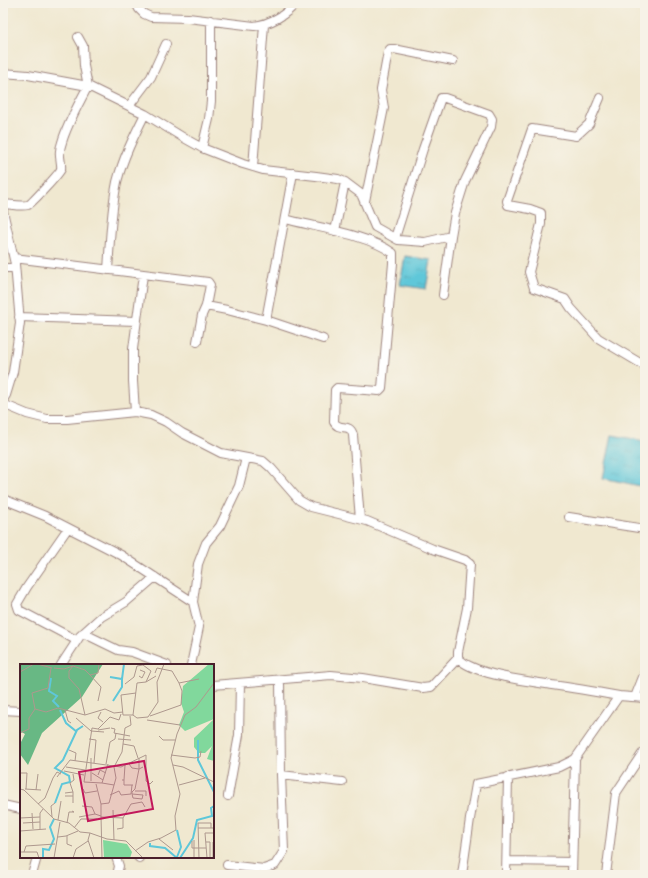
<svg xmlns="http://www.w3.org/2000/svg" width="648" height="878" font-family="'IM FELL English',serif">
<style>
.water{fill:url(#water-ripples);stroke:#547382}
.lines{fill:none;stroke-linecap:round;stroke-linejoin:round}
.minor-casing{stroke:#9d847e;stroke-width:10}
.minor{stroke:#fff;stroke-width:8}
.inset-river{fill:none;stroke:#5ec7d9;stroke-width:2}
.inset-road{fill:none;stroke:#ae988e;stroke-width:1}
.view{fill:#c2185b;fill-opacity:0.15;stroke:#c2185b;stroke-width:2}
.inset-edge{fill:none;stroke:#4a1f2b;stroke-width:2}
</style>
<defs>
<pattern id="water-ripples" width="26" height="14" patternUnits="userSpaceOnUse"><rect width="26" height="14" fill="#5ec7d9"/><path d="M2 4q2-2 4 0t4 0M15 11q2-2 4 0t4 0" fill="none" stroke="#53aaba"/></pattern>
</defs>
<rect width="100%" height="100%" fill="#f7f3e8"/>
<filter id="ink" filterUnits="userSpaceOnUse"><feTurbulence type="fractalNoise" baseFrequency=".025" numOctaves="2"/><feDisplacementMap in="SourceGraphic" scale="8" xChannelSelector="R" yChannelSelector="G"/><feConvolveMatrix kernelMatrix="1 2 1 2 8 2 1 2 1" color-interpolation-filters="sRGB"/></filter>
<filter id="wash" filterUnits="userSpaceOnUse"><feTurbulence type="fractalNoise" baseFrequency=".012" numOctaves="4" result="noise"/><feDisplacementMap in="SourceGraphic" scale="16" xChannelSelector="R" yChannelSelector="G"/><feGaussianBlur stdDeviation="0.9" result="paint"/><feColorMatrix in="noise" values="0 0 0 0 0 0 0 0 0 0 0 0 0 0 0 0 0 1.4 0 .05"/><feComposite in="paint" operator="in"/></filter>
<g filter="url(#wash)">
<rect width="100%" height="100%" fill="#f0e8d0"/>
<!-- water -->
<path class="water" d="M405,256L431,260L426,289L400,285Z
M612,435L645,441V487L603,478Z"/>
</g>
<g filter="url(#ink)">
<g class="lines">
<defs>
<path id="minor" d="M136,3L139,9L144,14L151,17L188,18L254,26C270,24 286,15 296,3
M78,37L83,46L84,66L88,86L145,114L184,138L202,148L243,164L263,170L316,176L338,179L345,182L361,194L375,227L398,240L425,242L451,236L455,213L465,181L491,127L492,119L489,114L445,98H441L423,149L395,238
M3,73L28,75L88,86C79,103 69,121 63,139C62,143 60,147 60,151C59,157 62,164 61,169C60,173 31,204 28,205C20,207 10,204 3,204
M600,98L589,124L576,136L532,129L507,201L508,205L530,209L541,213V224L529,272L534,288L565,299L571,308L598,338L645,366
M129,106L151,77L166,44
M202,148L209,119L211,101V20
M253,167L264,25
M365,201L384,108L381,90L388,52L390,49H394L453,61
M3,211L15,264L20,323L13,372L6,395L3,400
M285,219C315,227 369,235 393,253V263L382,388L379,391L337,388L335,390L334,422C339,432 350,422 353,435L360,519
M335,231L345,182
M14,258L208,282L210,285L206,306
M3,268H15
M108,270C110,241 111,211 117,182C123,158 134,136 145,114
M443,295L451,236
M19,317L136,321
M266,320L323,339
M197,342L202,315L206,306L227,310L266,320L293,173
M3,404L27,414L47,419H67L135,412L151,415L166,422L182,433L221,453L263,461L271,468L299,500L311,507L367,521L433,549L465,560L470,564L467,608L458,652V658C474,675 528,681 552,685C574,688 597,692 619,696
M135,412L133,381V349L143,275
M3,499L45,516L121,555L193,602L199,627L191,665
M569,517L645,529
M68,528L27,587L17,604L19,610L76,640
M193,602L198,564L206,543L220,526L239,486L246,458
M83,633L118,650L132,652L167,665
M61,665L80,636L101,617L126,602L155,577
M213,685L331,675L363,678L423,688L431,687L458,658
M635,697L645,672
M3,710L21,711
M281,775L342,782
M228,796L239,735L240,683
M3,805L21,809
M116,857L119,866L117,875
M138,857L139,858
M507,861L572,862
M227,865L264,869L275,865L284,851L281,775L280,680
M32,875L37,857
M462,875L470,819L476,784L559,767L575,759L619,696L645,698
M506,875L508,777
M572,875L575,759
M606,875L616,793L642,754"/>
</defs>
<!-- minor casing -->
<use href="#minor" class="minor-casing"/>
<!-- minor -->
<use href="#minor" class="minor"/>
</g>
</g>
<!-- overview -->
<g transform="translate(20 664)">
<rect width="194" height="194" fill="#f0e8d0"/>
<path d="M189,0H194V97L187,95L192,82L185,89H179L174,83V74L194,55L165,67L159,61L164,48L161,39L163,22Z" fill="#81d89c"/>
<path d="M0,0H83L62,33L22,69L8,101L0,90V80L5,70L0,67Z" fill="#68b884"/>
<path d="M83,176L107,180L112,188L110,194H84Z" fill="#81d89c"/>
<path class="inset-river" d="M90,13L102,15L104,0M31,14L29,27L37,32L33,37L39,43M93,37L102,23V15M40,46L46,59L57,68M178,76V96L194,128M35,139L42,120L50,118L49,112L35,104L43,96L57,66L63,62M157,166L161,183L157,193M130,179V182L145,184L157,194M23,194V185L29,186L34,175L30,163L34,155M160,194L173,174L177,156L192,152L191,144L194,142"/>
<path class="inset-road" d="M17,0L32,4M34,4L44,5L53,2L65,6L70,11L78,9L79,0M0,8L14,0M135,9L137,4L152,7L159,19M70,11L81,23L78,37M119,12L122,14L125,8L120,6M105,20L114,13L117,2L123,1L131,7L126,18L136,12M116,29L101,31L103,51H113L117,54L128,53L138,38L137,18L144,0M15,45L12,29L28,24L31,4M45,46L48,57L51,59M81,48L78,54L83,58M65,51L85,45L94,49L103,48M113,51L117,19L126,18M130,52L161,41L162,27L159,19L179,15M56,54L71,67M127,56L160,61M91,64L95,65L94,69L110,72M78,66L90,64M71,67L84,68M0,69L9,65V54L15,45L26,48L38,44L65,51L59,25L49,14V7L53,2M139,72L143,76H155M69,75L76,76L74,99M98,75L111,76M103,80L114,82L118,94M49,86L56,89L55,97M151,91L175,94L180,93L181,87M71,94V117M86,100L90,78L95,75L96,69M88,100L82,119L64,118L72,64L78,65L90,53L99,56L101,50M109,100L112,104L119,105V94M153,101L163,103L194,118M46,103L65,106M44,107L64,111M0,109H7L6,125M72,109L83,116M78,111L80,106L86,109M37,113L50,96L101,103L126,91V117L130,120L133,117M102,116H104V121H113M104,116L105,101M82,119L94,121M76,120L81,140M159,121L185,114M0,125L4,126L34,155L49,159L60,168L70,169L87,175L106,177L123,194M5,125L21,126M63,125L65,129L77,127M16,126L18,110M115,127H126V132M53,128L50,119L54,116L53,110M45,129L53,128V132M112,130L123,131L122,135L113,134L112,130V128L115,125L119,105L123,103M90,131L99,127L101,131L111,130L112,121M45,132H53V139M18,140L25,134L33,114L37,108L41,110M62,142L72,143L75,150L81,152L82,194M93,146L94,176M12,149L13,165M81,152V140L89,139L96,114L94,103L102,88L105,64L111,61L110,52M32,153L31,142L35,139M59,153L75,150M81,153L103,154V164L97,165M0,154L20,153M103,154L111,140L122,138L125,143M38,156L41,137M3,159L20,158M47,159L49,148H54L52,147M54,164L61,155H77M178,164H194V169H185L187,194M20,165V149L23,145M0,167L26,165M70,169L68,176L74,194M47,172V180L52,182M38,173L46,172L58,167M139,175L153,186M174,176V194M172,177V184H186M186,178H190V194M193,178V194M115,187L128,178L141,174L156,166L155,152L160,130L151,94L157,70L165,51L176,43L194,19M0,188H17L19,194M4,188L6,182L35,180M34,194L40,158M53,194L56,185L68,177M179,194L178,159H191V164"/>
<path class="view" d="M124,97L133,145L68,157L59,108Z"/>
<rect width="194" height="194" class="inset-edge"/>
</g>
<!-- margin -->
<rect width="648" height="878" fill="none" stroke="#f7f3e8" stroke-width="16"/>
</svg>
